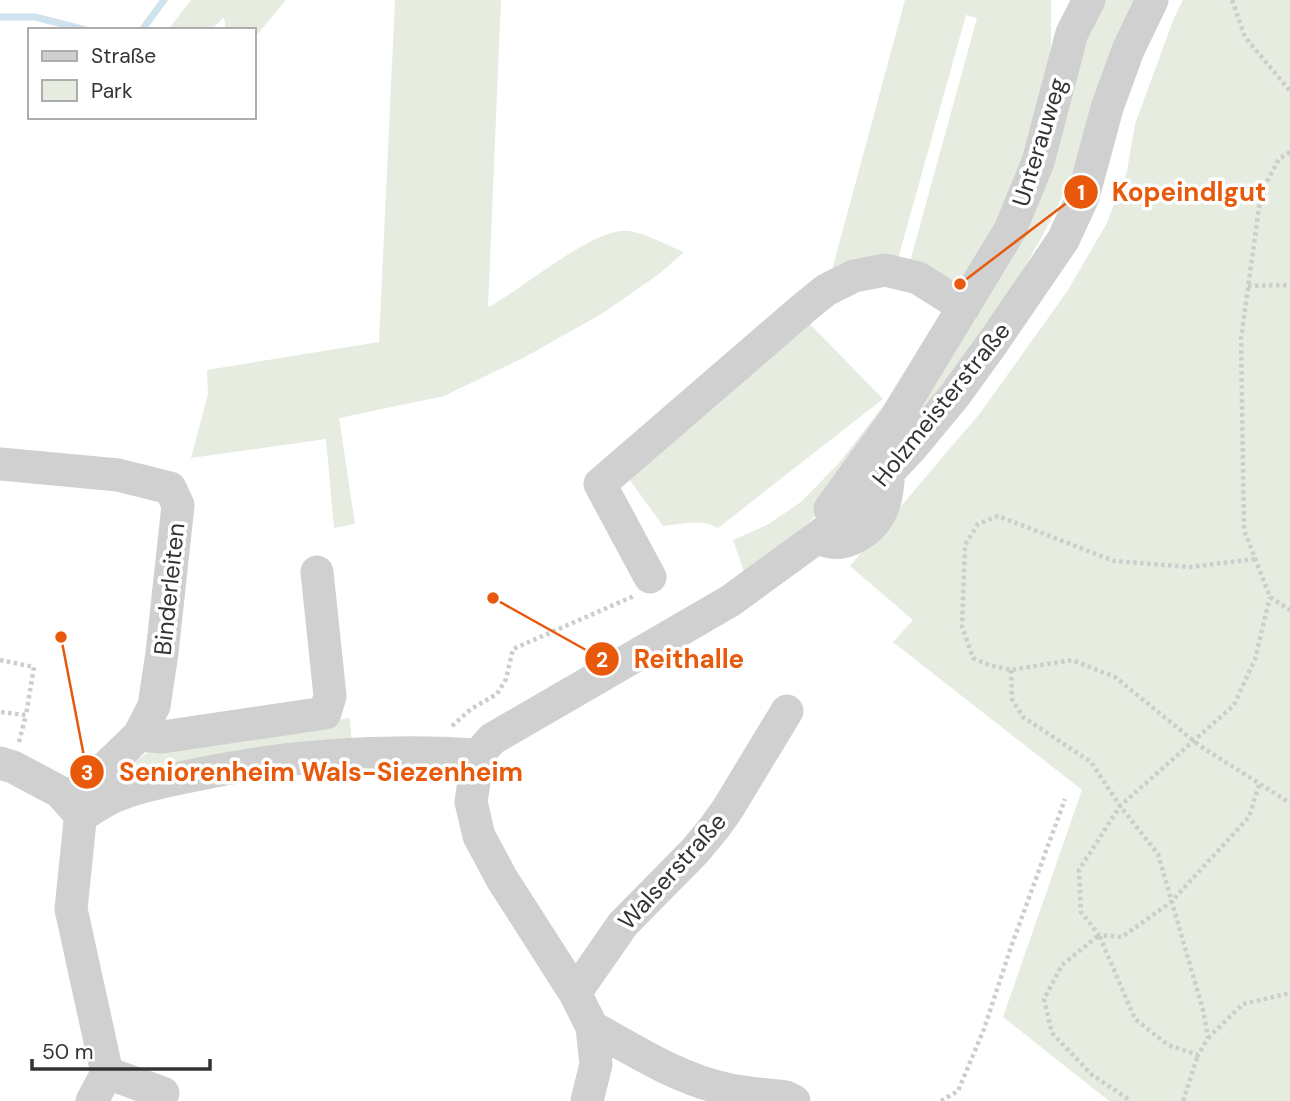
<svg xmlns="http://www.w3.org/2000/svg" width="1290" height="1101" font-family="'DM Sans',sans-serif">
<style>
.green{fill:#e6ecdf}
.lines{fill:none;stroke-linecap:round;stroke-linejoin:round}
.stream{stroke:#cfe2ee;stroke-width:7}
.path{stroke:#cdcdcd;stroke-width:4.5;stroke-dasharray:3.5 3.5;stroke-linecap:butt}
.minor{stroke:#d0d0d0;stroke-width:33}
.labels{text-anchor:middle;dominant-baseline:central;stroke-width:7;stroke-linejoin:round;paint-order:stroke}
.street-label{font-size:24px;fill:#333;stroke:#fff}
.leader{fill:none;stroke:#e8590c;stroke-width:2.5}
.callout-dot{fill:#e8590c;stroke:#fff;stroke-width:2.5}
.mark-label{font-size:21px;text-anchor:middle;font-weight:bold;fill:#fff}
.callout-label{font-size:26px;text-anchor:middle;font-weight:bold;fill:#e8590c;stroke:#fff;stroke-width:7;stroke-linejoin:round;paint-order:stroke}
</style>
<rect width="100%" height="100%" fill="#fff"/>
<!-- green -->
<path class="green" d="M191,0H286L254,38V30H226L224,17L211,30H168Z
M395,0H501L488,307C522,290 593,227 629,231C644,233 669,246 684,252L659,274L603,313L525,357L444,396L339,418L355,524L334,528L326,439L191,458L208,394L207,370L379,342Z
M905,0H1051V44L1047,69L1013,197L967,290L908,269L977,18L966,15L896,266L829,281Z
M1105,0H1135C1113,62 1093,126 1067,186C1028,274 969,351 910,426Z
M1183,0H1290V1101H1109L1003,1017L1082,790L893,642L913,620L850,566L981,412L1068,290L1107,223L1127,171L1135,124L1174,18Z
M941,313L822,508L799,534L745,575L733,540L767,525L801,502L839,463L883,406Z
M809,323L883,399L718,528C701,518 681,524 663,526L624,472Z
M350,718L352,747L87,795L157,746Z"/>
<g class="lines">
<!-- stream -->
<path class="stream" d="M0,17H35L86,30
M142,30L164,0"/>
<!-- path -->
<path class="path" d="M1232,0L1245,37L1290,91
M1290,152L1279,159L1261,193L1241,339L1244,530L1270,597L1290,610
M1248,286L1290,285
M1255,559L1190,567L1114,561L998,516L978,524L965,545L962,626L973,658L989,665L1011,670L1072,660L1115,677L1200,746L1290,803
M0,660L34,667L26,715L0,712
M1011,670L1012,699L1023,717L1091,762L1120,806L1158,854L1203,1010L1208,1038L1198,1055L1168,1045L1135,1019L1099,935L1062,965L1044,999L1052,1033L1091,1074L1131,1101
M452,726L471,709L497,694L506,679L513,649L634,596
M19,742L26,715
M1259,785L1249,817L1171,902L1122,937L1099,935L1081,912L1079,870L1120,806L1234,705L1255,659L1270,597
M1208,1038L1243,1004L1290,993
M941,1101L958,1091L984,1029L1011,947L1065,799
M1183,1101L1198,1055"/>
<!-- minor -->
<path class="minor" d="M0,464L118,475L170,488L178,505L162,653L154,706L139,735L107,766L84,782L71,909L107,1073L92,1101
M830,509L896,418L1010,230L1038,162L1072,33L1089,0
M822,534L824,540C846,549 873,530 882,509C886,501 887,491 888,482
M650,577L600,484L805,307L826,290L854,276L885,270L918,278L964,307
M139,735L162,737L325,713L330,696L317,572
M478,755L492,739L730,601L822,534L865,497L912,447L955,395L994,341L1063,240L1083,197L1107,108L1128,50L1152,0
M478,755L471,802L479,836L502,879L575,993L592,1027L596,1064L587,1101
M0,763L13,767L60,792L81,816
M81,816C91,810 102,802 113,797C136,787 161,782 185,777C280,756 381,749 478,755
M575,993L623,924L695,851L714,828L727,810L787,711
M592,1027C634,1050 678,1079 726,1089C746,1094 767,1094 786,1097L794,1101
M107,1073L163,1093"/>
</g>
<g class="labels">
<!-- street labels -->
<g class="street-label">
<text transform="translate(1039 142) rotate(-73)">Unterauweg</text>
<text transform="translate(941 404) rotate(-51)">Holzmeisterstraße</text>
<text transform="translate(169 589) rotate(-84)">Binderleiten</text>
<text transform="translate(672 871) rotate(-48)">Walserstraße</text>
</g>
</g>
<!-- callouts -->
<path class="leader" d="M960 284L1081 192M493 598L602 659M61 637L87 772"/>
<g class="callout-dot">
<circle cx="960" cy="284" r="7"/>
<circle cx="493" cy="598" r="7"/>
<circle cx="61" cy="637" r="7"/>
<circle cx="1081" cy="192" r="18"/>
<circle cx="602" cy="659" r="18"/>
<circle cx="87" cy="772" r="18"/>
</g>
<g class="mark-label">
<text x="1081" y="200">1</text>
<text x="602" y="667">2</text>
<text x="87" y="780">3</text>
</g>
<g class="callout-label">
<text x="1189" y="201">Kopeindlgut</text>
<text x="689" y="668">Reithalle</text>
<text x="321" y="781">Seniorenheim Wals-Siezenheim</text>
</g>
<!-- legend -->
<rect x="28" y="28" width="228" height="91" fill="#ffffff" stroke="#adadad" stroke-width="2"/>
<rect x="42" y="51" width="35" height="10" fill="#d0d0d0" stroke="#adadad" stroke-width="2"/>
<text x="91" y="63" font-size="21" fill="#333333">Straße</text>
<rect x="42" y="80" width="35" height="21" fill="#e6ecdf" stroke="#adadad" stroke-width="2"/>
<text x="91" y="98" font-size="21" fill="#333333">Park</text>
<!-- scale -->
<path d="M32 1059v10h178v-10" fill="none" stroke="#333333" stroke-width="3.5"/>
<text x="42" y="1059" font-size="21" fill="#333333" stroke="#ffffff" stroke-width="5" paint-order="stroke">50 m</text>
</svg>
